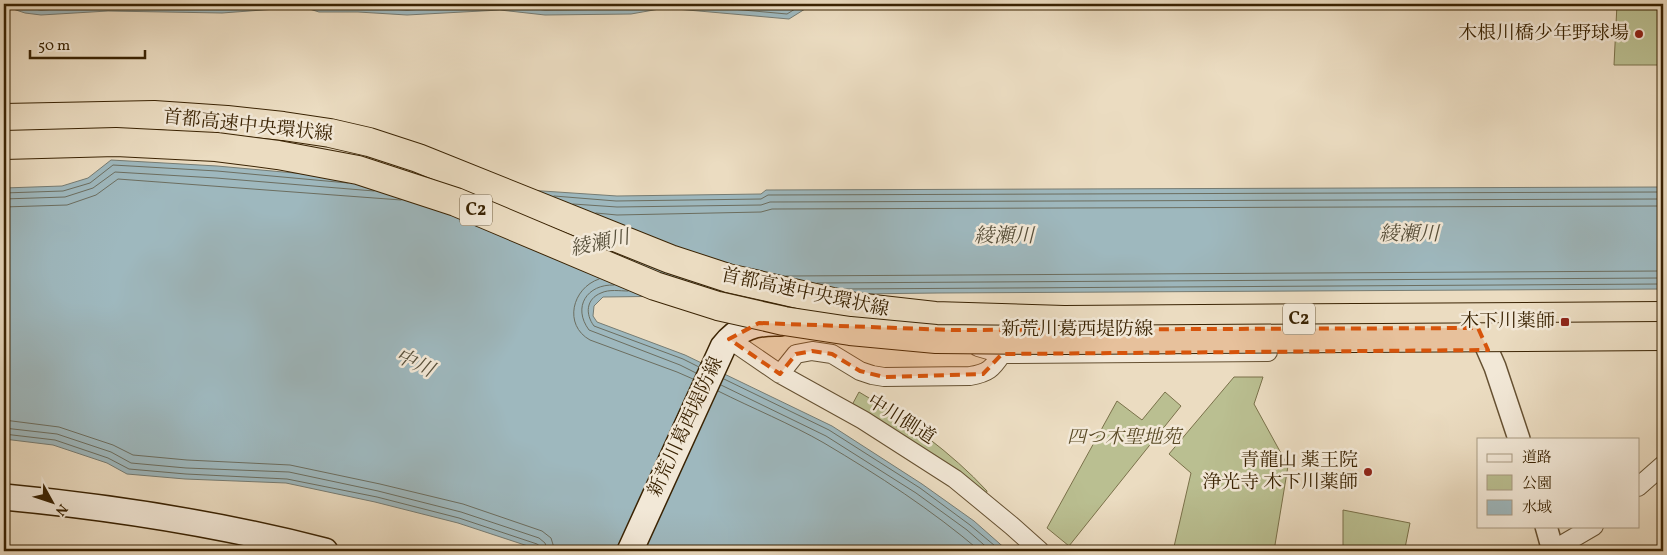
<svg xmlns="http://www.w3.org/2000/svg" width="1667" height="555" font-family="Vollkorn,'Noto Serif JP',serif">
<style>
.green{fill:#babf91;stroke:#7a714a}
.water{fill:#9eb8be;stroke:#767c73}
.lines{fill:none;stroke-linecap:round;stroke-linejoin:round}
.shore{stroke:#6c6e60;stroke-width:1}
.minor-casing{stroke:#665132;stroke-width:20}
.tertiary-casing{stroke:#665132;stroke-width:24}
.secondary-casing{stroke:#3a2303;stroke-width:28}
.motorway-casing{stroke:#3a2303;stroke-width:30}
.minor{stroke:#f2e8d7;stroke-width:18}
.tertiary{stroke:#f2e8d7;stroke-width:21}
.secondary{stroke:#f2e8d7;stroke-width:25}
.motorway{stroke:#ebdcc1;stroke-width:28}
.motorway-bridge-casing{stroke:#3a2303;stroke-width:30;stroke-linecap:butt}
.motorway-bridge{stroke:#ebdcc1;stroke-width:28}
.marked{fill:#d7540b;fill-opacity:0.2;stroke:#d7540b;stroke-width:4;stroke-dasharray:10 6;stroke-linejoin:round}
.poi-dot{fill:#8f2418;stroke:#f2e8d7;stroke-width:2}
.labels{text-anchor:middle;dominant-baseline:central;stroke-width:5;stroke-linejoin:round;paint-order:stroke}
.shield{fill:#f2e8d7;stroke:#715e43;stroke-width:1}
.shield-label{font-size:18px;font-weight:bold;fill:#3a2303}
.poi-label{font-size:19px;fill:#3a2303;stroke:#f2e8d7;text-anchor:end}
.street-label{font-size:19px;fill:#3a2303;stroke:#f2e8d7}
.park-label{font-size:19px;font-style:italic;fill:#5a4a26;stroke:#f2e8d7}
.water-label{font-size:20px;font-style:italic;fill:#58503b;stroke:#f2e8d7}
</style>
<rect width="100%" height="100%" fill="#ebdcc1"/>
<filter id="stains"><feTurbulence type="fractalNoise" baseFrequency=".004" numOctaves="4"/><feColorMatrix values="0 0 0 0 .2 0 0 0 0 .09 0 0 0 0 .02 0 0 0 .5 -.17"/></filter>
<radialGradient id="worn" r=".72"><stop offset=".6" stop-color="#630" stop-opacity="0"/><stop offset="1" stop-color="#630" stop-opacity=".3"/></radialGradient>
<!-- green -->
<path class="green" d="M1617,4H1663V65H1614Z
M1234,377H1263L1254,404L1288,466L1274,551H1173L1191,473L1169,454Z
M859,392C904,418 952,453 987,491L986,495L852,405Z
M1165,392L1181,406L1069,546L1047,528L1117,401L1142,420Z
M1343,510L1410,523L1405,548L1421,551H1343Z"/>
<!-- water -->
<path class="water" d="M4,4H813L789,19L665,8L631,14L545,15L500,10L407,15L358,12H319L303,7L222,13L108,11L41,15L25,13L4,6Z
M111,160L217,166L349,178L617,196L761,194L766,190L1663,187V289L938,293L603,297L594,306L593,316L597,322L685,355L832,426L922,484L974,521L1008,551H543L458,523L375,502L286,483L185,479L127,474L107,463L53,445L4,439V188L62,186L88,178Z"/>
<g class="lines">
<!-- shore -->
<path class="shore" d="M10,4L26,8L41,10L108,6L221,8L276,4
M309,4L320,7H358L407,10L500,5L545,10L630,9L659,4
M677,4L787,14L803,4
M4,193L63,191L90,183L113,165L217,171L348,183
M554,196L616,201L761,199L768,195L1663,192
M4,199L65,197L93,188L115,172L216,178L374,191
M573,204L617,207L761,205L770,202L1663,199
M4,207L67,205L96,195L118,179L401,200
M596,213L617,215L761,212L772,209L1663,206
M786,276L1663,271
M599,279C572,288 563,325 590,340L677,372L693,379
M817,283L1663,278
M614,285C587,284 572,307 589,330L680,365L696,373
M844,289L1663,284
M628,291C620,291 609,289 601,293C586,299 585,314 594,326L683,359L699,367
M724,379L829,430L920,488L970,525L1001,551
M721,385L826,436L916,493L967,530L991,551
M718,391C752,408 791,424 824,443C878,475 932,510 980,551
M4,420L59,427L113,445L133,455L187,460L290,465L380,484L463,504L542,531L551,538L555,551
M4,428L57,434L111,452L131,463L186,468L289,472L378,491L461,512L539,538L545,543L548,551
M4,434L55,440L108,458L129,469L186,474L287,479L377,497L459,518L537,544L541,547V551"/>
<defs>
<path id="minor" d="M729,339L780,374L863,420L955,479L1012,526L1040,551
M978,347L1002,354L1268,352
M780,374L796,354L812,351L832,354L860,371L872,375L884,377L970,376C988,373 992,369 1002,354
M1638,487L1663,465
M1553,550L1594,526"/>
<path id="tertiary" d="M1478,328L1495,367L1519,439
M1546,526L1553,551"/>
<path id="secondary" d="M4,497C111,507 220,524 325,551
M630,551L723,347C738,327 757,322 780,323"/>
<path id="motorway" d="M4,118L154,115L227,120L283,126L330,133L369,142L418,158L670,259L728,278L855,307L935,316L1064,320L1663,316"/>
</defs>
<!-- minor casing -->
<use href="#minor" class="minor-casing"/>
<!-- tertiary casing -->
<use href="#tertiary" class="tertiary-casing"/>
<!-- secondary casing -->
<use href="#secondary" class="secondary-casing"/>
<!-- motorway casing -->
<use href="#motorway" class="motorway-casing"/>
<!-- minor -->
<use href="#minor" class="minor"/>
<!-- tertiary -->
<use href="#tertiary" class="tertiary"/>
<!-- secondary -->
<use href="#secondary" class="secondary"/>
<!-- motorway -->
<use href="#motorway" class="motorway"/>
<defs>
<path id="motorway-bridge" d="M4,145L116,142L216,147L278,155L358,170L456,202L655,286L718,306L784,321L850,331L936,339L1064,340L1663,336"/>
</defs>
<!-- motorway-bridge casing -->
<use href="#motorway-bridge" class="motorway-bridge-casing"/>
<!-- motorway-bridge -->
<use href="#motorway-bridge" class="motorway-bridge"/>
</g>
<!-- marked area -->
<path class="marked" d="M759,323L953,330L1478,328L1488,350L1002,354L983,374L884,377L860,371L832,354L812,351L796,354L780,374L729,339Z"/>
<!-- markers -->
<g class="poi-dot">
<circle cx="1639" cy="34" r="5"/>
<rect x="1560" y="317" width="10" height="10" rx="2.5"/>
<circle cx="1368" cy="472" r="5"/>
</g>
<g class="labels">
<!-- shield labels -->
<g class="shield">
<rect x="460" y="194.5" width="32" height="31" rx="4"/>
<rect x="1283" y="303.5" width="32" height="31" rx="4"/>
</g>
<g class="shield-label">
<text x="476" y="210">C2</text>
<text x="1299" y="319">C2</text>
</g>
<!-- poi labels -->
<g class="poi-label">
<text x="1629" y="34">木根川橋少年野球場</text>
<text x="1555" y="322">木下川薬師</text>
<text x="1358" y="461">青龍山 薬王院<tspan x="1358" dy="22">浄光寺 木下川薬師</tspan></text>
</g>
<!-- street labels -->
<g class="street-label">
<text transform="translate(248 126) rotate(6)">首都高速中央環状線</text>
<text transform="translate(805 293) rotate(12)">首都高速中央環状線</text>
<text x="1077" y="330">新荒川葛西堤防線</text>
<text transform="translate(901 420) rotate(32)">中川側道</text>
<text transform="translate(686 427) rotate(-65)">新荒川葛西堤防線</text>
</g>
<!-- park labels -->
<g class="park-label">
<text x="1124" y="438">四つ木聖地苑</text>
</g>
<!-- water labels -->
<g class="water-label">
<text x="1409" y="235">綾瀬川</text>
<text x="1004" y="237">綾瀬川</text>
<text transform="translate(600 244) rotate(-12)">綾瀬川</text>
<text transform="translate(414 364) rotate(25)">中川</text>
</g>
</g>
<!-- margin -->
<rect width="1667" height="555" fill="none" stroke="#ebdcc1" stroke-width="20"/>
<rect x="5" y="5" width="1657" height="545" fill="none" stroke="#3a2303" stroke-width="2.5"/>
<rect x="10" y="10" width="1647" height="535" fill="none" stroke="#3a2303"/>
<!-- legend -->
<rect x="1477" y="438" width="162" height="90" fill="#f2e8d7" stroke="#a89982"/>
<rect x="1487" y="454" width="25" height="8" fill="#f2e8d7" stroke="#a89982"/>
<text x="1522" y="462" font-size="15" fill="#3a2303">道路</text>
<rect x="1487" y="475" width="25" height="15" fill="#babf91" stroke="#a89982"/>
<text x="1522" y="488" font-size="15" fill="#3a2303">公園</text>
<rect x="1487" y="500" width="25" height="15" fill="#9eb8be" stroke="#a89982"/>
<text x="1522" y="512" font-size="15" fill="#3a2303">水域</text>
<!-- north arrow -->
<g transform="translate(52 502) rotate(130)" stroke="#f2e8d7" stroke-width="4" paint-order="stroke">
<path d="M0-4L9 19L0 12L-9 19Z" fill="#3a2303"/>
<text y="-8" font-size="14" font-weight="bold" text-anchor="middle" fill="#3a2303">N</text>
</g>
<!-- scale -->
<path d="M30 50v8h115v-8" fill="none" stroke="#3a2303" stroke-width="2.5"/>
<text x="38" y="50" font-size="15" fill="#3a2303" stroke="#f2e8d7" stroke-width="4" paint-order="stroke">50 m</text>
<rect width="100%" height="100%" filter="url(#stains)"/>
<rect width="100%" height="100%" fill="url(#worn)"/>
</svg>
